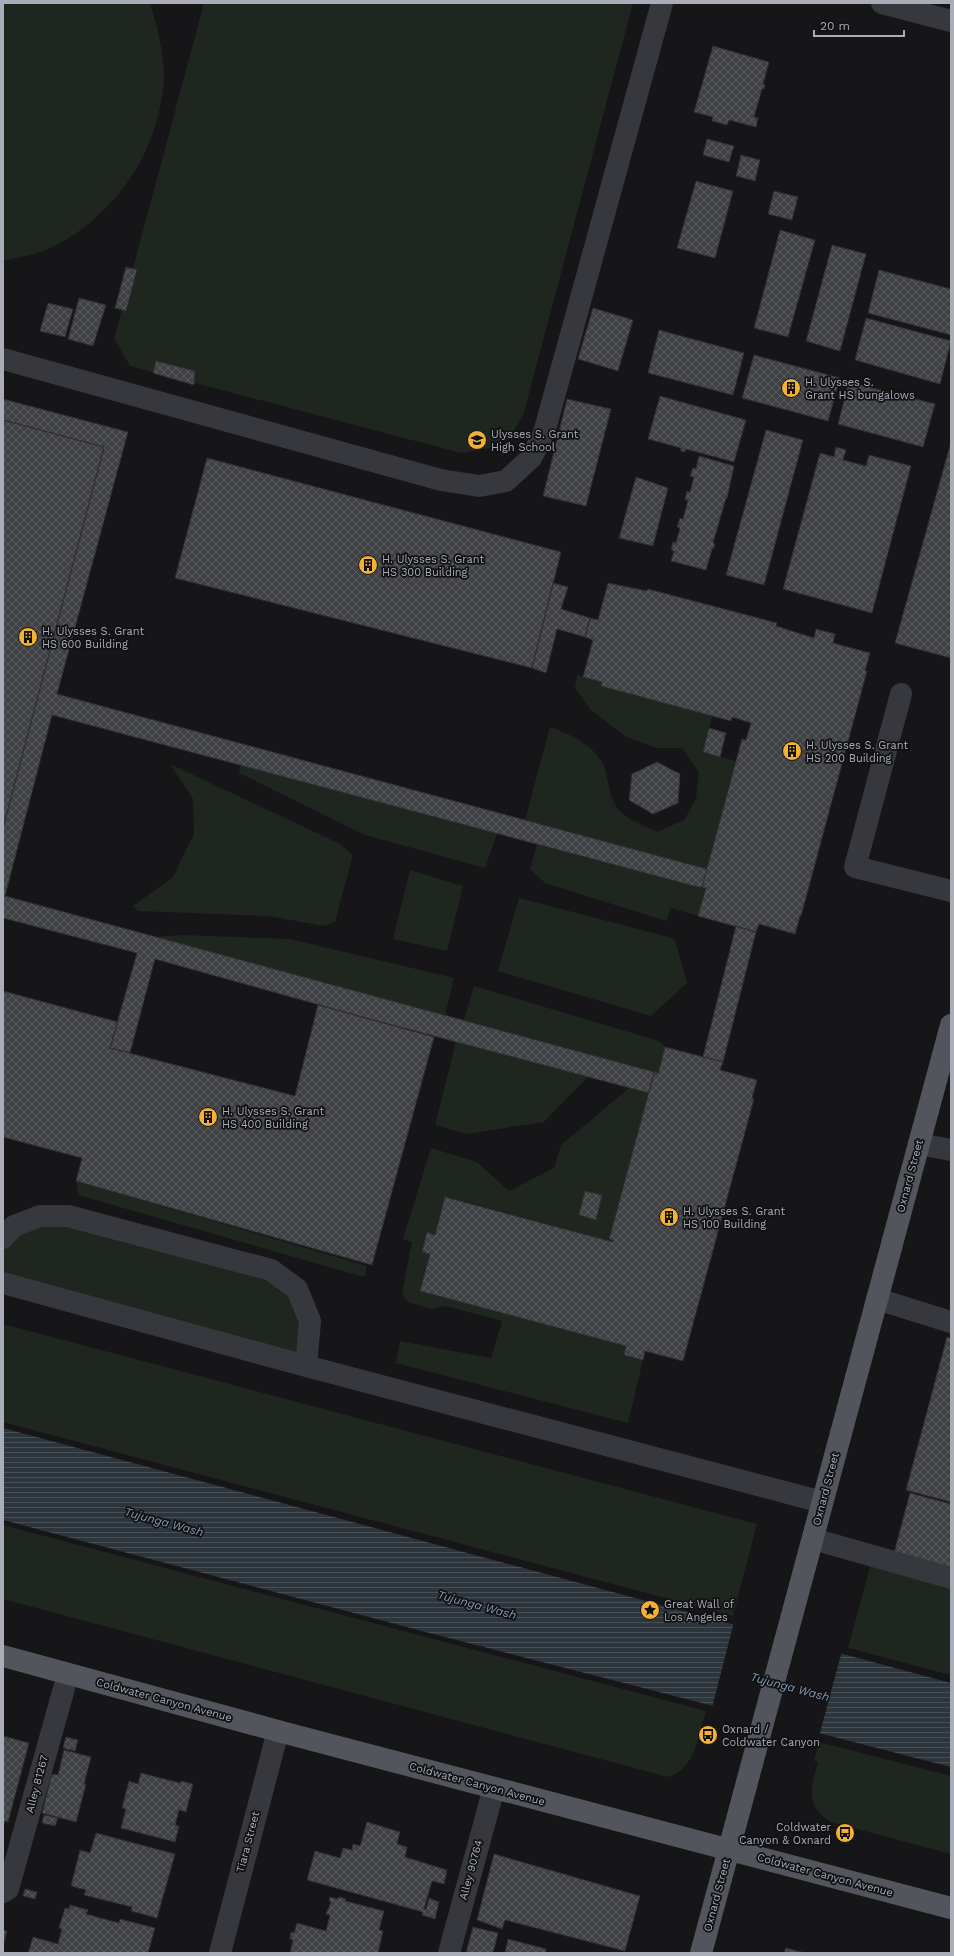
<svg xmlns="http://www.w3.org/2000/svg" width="954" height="1956" font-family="'Work Sans',sans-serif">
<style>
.green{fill:#1e261f}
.water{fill:url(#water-rules)}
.pier{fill:#161618}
.building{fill:url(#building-cross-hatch);stroke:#303034}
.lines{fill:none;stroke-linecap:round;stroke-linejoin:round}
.minor{stroke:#37383d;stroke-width:22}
.major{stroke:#53555c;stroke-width:22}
.labels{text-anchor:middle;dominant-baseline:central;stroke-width:3.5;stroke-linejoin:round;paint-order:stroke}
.poi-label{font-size:11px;fill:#a8adb8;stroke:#111113;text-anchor:start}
.street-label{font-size:11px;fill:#a8adb8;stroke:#111113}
.water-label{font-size:12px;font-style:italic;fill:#7f9bb3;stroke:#111113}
</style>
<defs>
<pattern id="water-rules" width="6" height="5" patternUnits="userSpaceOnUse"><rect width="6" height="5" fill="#2c353c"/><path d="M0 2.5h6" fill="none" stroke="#485056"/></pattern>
<pattern id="building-cross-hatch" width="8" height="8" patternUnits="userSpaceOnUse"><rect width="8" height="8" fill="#404145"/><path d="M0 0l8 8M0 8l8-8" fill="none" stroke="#595a5e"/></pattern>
</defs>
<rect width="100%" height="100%" fill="#161618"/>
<!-- green -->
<path class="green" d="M3,3H150C158,28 164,54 164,80C164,89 161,98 160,107C148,168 105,223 48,249C36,255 20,257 7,260H3Z
M204,3H633L524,412L512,434L489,448L461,453L130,366L114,339Z
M577,675L602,682V686L712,716L703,752L736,761L707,869L525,820L550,727C575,736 602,748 607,777C610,791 611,803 622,813C630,821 646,826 657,832L684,820L696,799L699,772L682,748H657L626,737L590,709L575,688Z
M170,764L340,844L353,855L335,922L324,926L268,916L138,911L133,906L173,877L194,834L193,799Z
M240,765L497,834L485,868L365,835L239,773Z
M537,845L698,887L706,888L698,916L671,908L666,921L545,883L530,869Z
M410,870L463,886L447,951L393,939Z
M519,898L665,936L675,940L687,983L651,1016L498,971Z
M183,935L290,939L454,978L445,1015L154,937Z
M474,986L659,1041L665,1047L658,1073L464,1020Z
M456,1042L588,1077L544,1122L467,1134L435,1125Z
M629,1088L649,1093L609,1239L613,1240V1242L464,1201L435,1235L427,1233L422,1251L430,1254L420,1291L626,1346L643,1360L628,1423L396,1363L400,1341L491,1358L502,1321L446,1306L432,1309L408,1302L402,1293L412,1242L403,1239L431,1148L477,1162L509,1191L554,1168L561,1145Z
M76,1181L367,1266L364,1277L78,1195Z
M68,1222L268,1280L289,1292L301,1319L299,1357L3,1278V1250L17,1233L43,1223Z
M3,1324L757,1524L733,1616L3,1422Z
M3,1525L706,1711C699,1734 695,1770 668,1777L3,1599Z
M871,1563L951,1585V1675L848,1648Z
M819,1742L951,1776V1854L831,1822C804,1805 811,1789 818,1762L814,1761Z"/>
<!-- water -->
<path class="water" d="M3,1428L951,1683V1767L418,1630L3,1520Z"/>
<!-- pier -->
<path class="pier" d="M734,1622L842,1651L819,1736L712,1708Z"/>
<!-- building -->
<path class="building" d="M713,46L769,62L763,84L765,85L764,89H762L754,117L758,118L756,127L729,120L727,125L712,121L713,117L694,112Z
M707,139L734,146L729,162L703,155Z
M741,155L760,160L755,181L736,176Z
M696,181L733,191L715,258L677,248Z
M774,191L798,197L792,220L768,214Z
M780,230L815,240L788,337L754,328Z
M832,245L866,254L840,351L806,341Z
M126,267L137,270L126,311L115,308Z
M879,270L951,289V335L868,313Z
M79,298L106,305L93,346L68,339Z
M48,303L73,309L65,337L40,331Z
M593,308L633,320L618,371L578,359Z
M866,318L951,341L940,384L855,360Z
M659,330L744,353L733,395L648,373Z
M754,355L840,378L828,421L742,398Z
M156,361L195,371L194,385L153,373Z
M849,382L935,404L923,447L838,424Z
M660,396L746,420L734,462L686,449L685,452L681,451V448L648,439Z
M3,399L128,432L57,694L707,869L702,887H698L52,715L5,896L658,1073H654L649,1093L370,1019L155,959L130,1053L110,1048L137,953L3,918V828L104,447L3,420Z
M567,399L611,409L586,506L543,496Z
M3,420L104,447L3,828Z
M766,430L803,440L764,585L726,575Z
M951,442V658L895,643Z
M836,447L846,450L843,460L866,466L869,455L911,466L872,613L783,589L820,453L834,457Z
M699,456L734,466L727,498H726L713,543L715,544L713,549H712L706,570L671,561L674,551L671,550L673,542L676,543L680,528L677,527L680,518L683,519L688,500H685L687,491L690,492L694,477L690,476L693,468L696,469Z
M207,458L561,552L532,668L175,578Z
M636,477L668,488L653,546L619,538Z
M553,583L568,587L561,609L590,618L585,637L557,629L546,673L532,668Z
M608,583L647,591L648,589L777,623L776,626L814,638L816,629L835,634L833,643L870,653L865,671H867L801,916H800L795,934L759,924L756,932L698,916L706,888L702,887L742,739L746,740L751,723L732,717L731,721L601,686L602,682L583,677L593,640L585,637L590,618L598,620Z
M709,728L726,733L720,757L703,752Z
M657,762L680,774L678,803L653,814L629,800L632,774Z
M736,926L756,932L723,1062L703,1057Z
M3,991L118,1022L110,1048L295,1096L318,1005L434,1037L372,1265L76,1181L82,1158L3,1137Z
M665,1047L723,1062L720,1070L757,1080L752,1098L754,1099L683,1361L645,1351L643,1360L624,1355L626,1346L420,1291L430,1254L422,1252L427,1232L435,1235L445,1197L613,1242V1240L609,1239L610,1236L654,1073L658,1074Z
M585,1191L602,1195L596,1220L579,1215Z
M947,1337L951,1338V1502L906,1490Z
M910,1493L951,1504V1568L894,1553Z
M3,1736L29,1743L8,1822L5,1821L3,1828Z
M66,1737L78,1740L75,1751L63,1748Z
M64,1750L91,1757L84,1784H86L76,1822L42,1813L52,1774L58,1775Z
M141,1773L180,1783L181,1781L193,1784L186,1812L179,1810L175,1825L179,1826L175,1842L121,1828L126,1809L122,1808L129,1781L138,1784Z
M44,1815L58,1818L55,1826L42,1823Z
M367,1822L400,1832L397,1844L407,1847L405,1857L447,1870L444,1884L432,1881L424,1909L426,1910L429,1898L439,1902L435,1919L422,1915L423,1912L307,1880L315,1851L340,1858L343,1848L352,1850L353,1844L360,1846Z
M96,1833L175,1854L157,1918L131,1911L132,1907L84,1895L86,1890L71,1886L80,1850L90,1853Z
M494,1854L640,1896L625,1951L505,1920L502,1929L477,1920Z
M25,1889L37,1892L35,1899L23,1896Z
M330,1897L338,1899L339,1897L346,1899L345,1901L384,1911L379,1930L383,1931L378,1953H290L293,1940L290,1939L291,1932L294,1933L297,1923L326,1931L330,1915L326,1914L331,1902L329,1901Z
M70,1905L88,1910L86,1914L119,1923L120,1919L155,1928L148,1953H28L33,1937L58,1944L62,1929L59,1928L65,1908L69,1909Z
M473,1927L498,1933L493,1953H466Z
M3,1930L7,1931L3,1946Z
M508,1939L546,1949L545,1953H505Z
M786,1948L805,1953H784Z"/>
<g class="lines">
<!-- minor -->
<path class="minor" d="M882,3L951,21
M3,359L441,480L479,486L506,481L531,458L544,433L662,3
M901,694L855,867L951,891
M919,1144L951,1150
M3,1238L14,1226L40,1216H68L271,1270L297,1289L310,1321L306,1366
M3,1283L306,1366L822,1502
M877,1299L951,1322
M813,1539L951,1578
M3,1892L8,1889L68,1674
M220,1953L278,1731
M449,1953L494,1788"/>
<!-- major -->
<path class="major" d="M3,1656L278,1731L951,1908
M701,1953L951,1025"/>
</g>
<!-- icons -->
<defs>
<symbol id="building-disc" viewBox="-11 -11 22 22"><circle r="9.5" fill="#f2b134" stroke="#111113"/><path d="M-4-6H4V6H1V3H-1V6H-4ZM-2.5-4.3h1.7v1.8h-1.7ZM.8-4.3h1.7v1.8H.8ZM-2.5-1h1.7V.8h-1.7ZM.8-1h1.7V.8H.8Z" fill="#111"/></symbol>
<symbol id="school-disc" viewBox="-11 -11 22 22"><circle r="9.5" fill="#f2b134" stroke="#111113"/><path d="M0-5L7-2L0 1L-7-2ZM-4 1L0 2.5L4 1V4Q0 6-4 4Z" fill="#111"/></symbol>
<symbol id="sight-disc" viewBox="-11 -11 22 22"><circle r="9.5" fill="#f2b134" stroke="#111113"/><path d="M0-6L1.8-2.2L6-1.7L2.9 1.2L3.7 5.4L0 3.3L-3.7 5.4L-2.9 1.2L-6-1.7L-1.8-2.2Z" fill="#111"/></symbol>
<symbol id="bus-disc" viewBox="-11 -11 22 22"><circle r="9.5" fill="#f2b134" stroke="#111113"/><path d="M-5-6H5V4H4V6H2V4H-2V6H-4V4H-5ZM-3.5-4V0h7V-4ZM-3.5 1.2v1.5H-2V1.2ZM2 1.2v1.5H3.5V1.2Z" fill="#111"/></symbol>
</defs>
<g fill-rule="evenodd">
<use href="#building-disc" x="780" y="377" width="22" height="22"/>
<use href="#school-disc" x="466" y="429" width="22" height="22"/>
<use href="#building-disc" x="357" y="554" width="22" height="22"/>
<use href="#building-disc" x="17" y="626" width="22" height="22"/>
<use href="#building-disc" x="781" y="740" width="22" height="22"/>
<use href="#building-disc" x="197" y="1106" width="22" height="22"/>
<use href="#building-disc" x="658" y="1206" width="22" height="22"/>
<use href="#sight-disc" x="639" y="1599" width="22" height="22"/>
<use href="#bus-disc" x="697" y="1724" width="22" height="22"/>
<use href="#bus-disc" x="834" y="1822" width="22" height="22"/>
</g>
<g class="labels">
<!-- poi labels -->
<g class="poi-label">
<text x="805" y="382">H. Ulysses S.<tspan x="805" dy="13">Grant HS bungalows</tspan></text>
<text x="491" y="434">Ulysses S. Grant<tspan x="491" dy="13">High School</tspan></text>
<text x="382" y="559">H. Ulysses S. Grant<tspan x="382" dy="13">HS 300 Building</tspan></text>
<text x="42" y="631">H. Ulysses S. Grant<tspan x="42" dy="13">HS 600 Building</tspan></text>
<text x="806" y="745">H. Ulysses S. Grant<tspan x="806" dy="13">HS 200 Building</tspan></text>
<text x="222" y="1111">H. Ulysses S. Grant<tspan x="222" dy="13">HS 400 Building</tspan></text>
<text x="683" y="1211">H. Ulysses S. Grant<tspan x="683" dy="13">HS 100 Building</tspan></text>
<text x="664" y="1604">Great Wall of<tspan x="664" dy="13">Los Angeles</tspan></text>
<text x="722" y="1729">Oxnard /<tspan x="722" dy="13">Coldwater Canyon</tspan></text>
<text x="831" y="1827" text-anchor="end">Coldwater<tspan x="831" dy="13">Canyon &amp; Oxnard</tspan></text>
</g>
<!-- street labels -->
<g class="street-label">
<text transform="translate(910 1176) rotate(-75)">Oxnard Street</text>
<text transform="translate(826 1489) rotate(-75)">Oxnard Street</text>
<text transform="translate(164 1700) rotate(15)">Coldwater Canyon Avenue</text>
<text transform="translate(37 1784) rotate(-75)">Alley 81267</text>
<text transform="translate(477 1784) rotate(15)">Coldwater Canyon Avenue</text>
<text transform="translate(248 1842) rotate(-75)">Tiara Street</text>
<text transform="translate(471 1870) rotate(-75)">Alley 90764</text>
<text transform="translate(825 1875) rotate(15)">Coldwater Canyon Avenue</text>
<text transform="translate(717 1895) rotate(-75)">Oxnard Street</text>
</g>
<!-- water labels -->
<g class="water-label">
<text transform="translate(164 1522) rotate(15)">Tujunga Wash</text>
<text transform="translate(477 1605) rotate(15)">Tujunga Wash</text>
<text transform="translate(790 1687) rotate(15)">Tujunga Wash</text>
</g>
</g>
<!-- border -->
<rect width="954" height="1956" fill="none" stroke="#a8adb8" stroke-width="8"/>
<!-- scale -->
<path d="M814 30v6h90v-6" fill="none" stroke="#a8adb8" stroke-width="2"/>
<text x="820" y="30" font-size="12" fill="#a8adb8" stroke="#111113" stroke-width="3" paint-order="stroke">20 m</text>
</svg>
